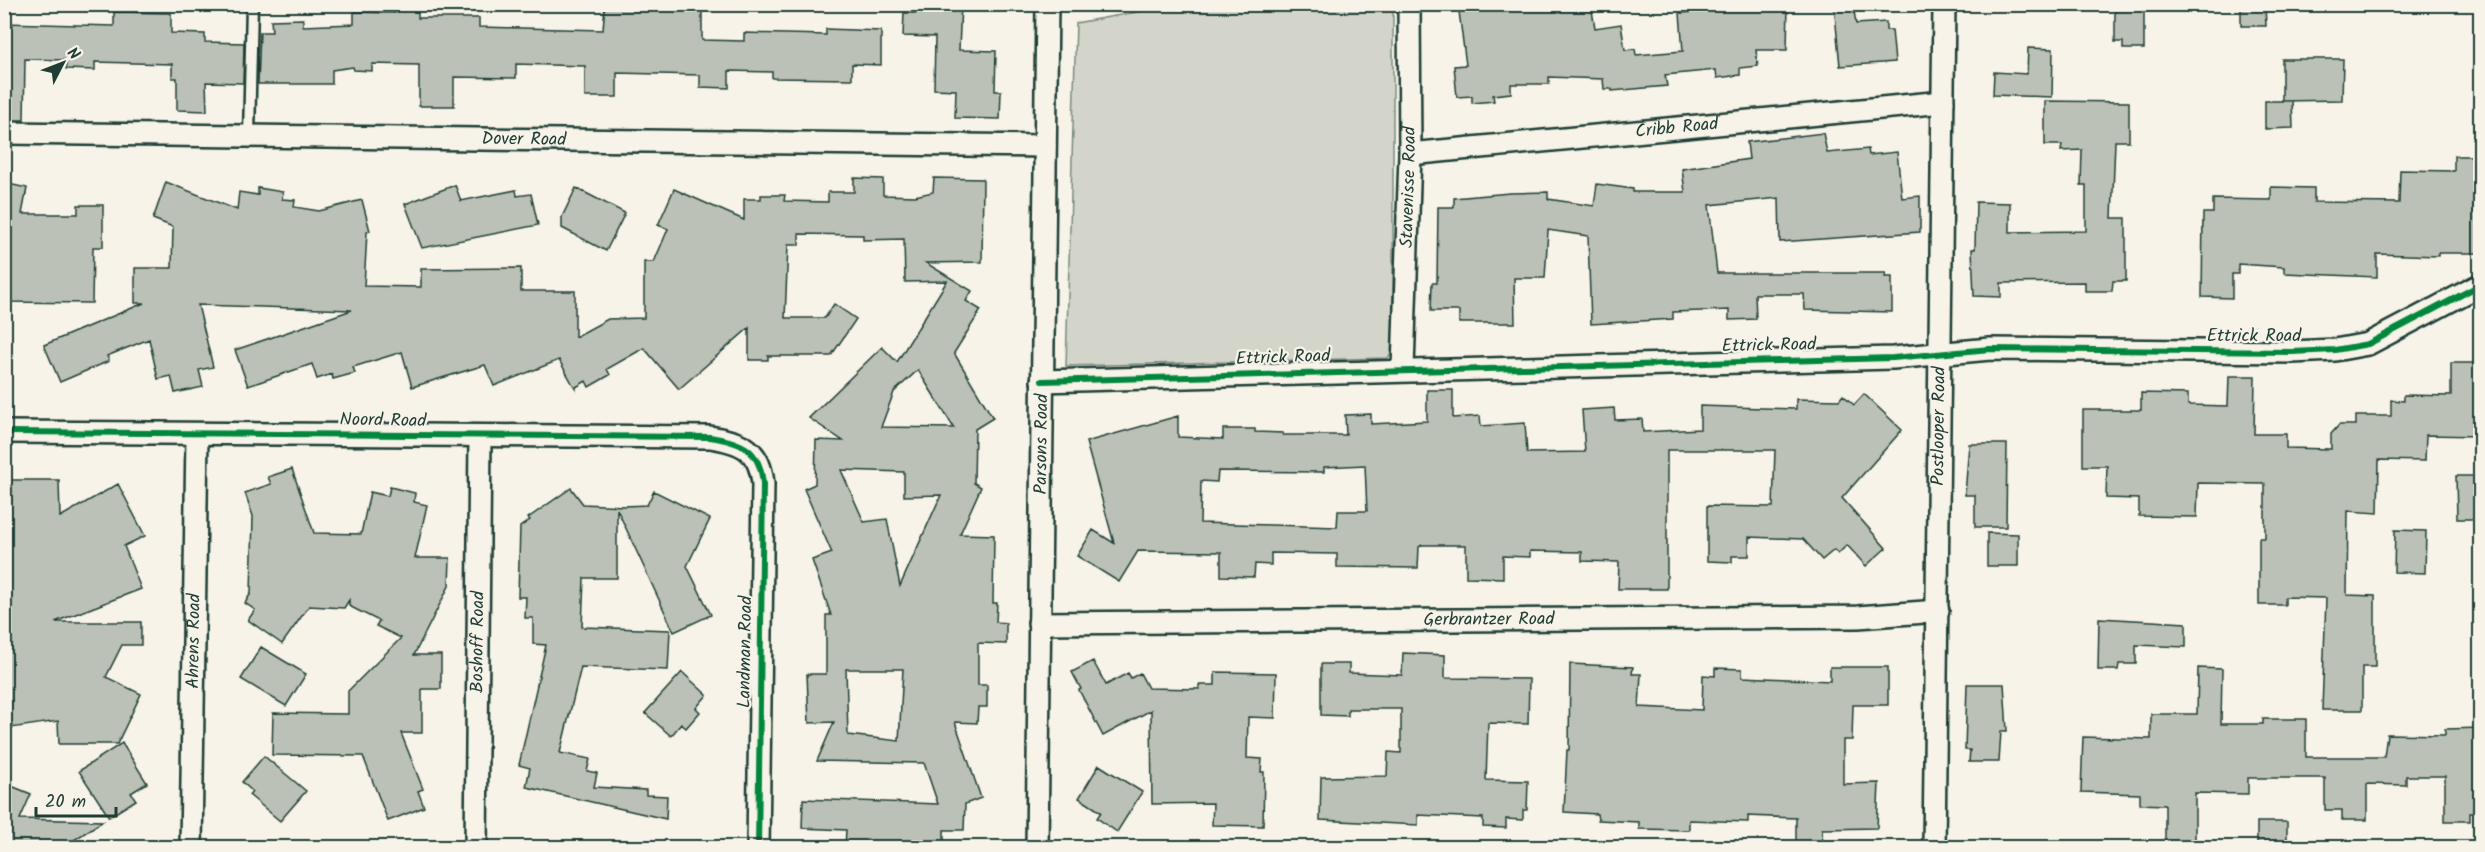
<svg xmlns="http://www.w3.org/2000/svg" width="2485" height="852" font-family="Kalam,sans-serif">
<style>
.green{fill:#d3d5ca;stroke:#79897f;stroke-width:1.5}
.building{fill:#bbc1b6;stroke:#1f3d34;stroke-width:1.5;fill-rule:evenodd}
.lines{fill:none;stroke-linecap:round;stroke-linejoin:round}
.service-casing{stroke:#1f3d34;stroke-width:15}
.minor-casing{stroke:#1f3d34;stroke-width:26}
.service{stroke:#f7f3e8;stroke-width:10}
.minor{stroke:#f7f3e8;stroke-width:21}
.cycleway-casing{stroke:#f7f3e8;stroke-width:10}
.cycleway{stroke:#00873e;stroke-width:6}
.labels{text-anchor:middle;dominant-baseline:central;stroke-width:4.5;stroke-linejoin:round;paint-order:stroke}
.street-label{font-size:18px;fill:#1f3d34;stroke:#f7f3e8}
</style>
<rect width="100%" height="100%" fill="#f7f3e8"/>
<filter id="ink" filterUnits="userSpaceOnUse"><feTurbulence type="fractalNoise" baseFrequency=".0167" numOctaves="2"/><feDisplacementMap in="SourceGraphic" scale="12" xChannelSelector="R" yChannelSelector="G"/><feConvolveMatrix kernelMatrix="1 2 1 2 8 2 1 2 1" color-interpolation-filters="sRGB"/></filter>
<g filter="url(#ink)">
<!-- green -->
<path class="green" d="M1182,4L1393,5V349L1388,358L1066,366L1076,23Z"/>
<!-- building -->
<path class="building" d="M395,4H418V18H479V27L603,30L605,4H642V9H702V40L744,41V33L826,35V29L881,31V65L852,64V79L772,78V72L729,71V88L700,87V75L617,73V97H585V66L516,64V78L454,77V106H419V65L372,64V71L354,70L353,67L332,70V84H258L260,32H272L271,20L303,19V26L354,24V12L395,13Z
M915,4H961L959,50L996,51L995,91H1001L1000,119L955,118L956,90L934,89L935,37L903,36L904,13H915Z
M1458,4H1515L1516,9L1553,6V11L1591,5L1595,28L1621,24L1625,50L1635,49L1636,55L1683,51L1680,13L1731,9V4H1788L1787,50H1756L1758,66L1740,68V75L1717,78L1716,70L1665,75L1667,86L1612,91V89H1604L1603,79L1549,77V84H1511V93L1493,95L1494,101L1472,103V96L1457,97L1454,66L1466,65Z
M1834,4H1853L1856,24L1886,22V30H1892L1895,62L1840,66Z
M2115,4H2144V49H2123V42H2115Z
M2241,4H2265L2266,26H2241Z
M114,12L171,13V33L205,34V42L244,43L243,83L206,82L207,111L177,110V78H172V64L95,62V70L66,69V60L25,59L24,120H4V23L114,26Z
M2028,48L2053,49L2052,97L1993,95L1994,72L2027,74Z
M2282,59H2343L2342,100L2282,101Z
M2045,101L2129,102V141H2115L2112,218H2126V281H2113L2112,291H2085V282L2001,283V297L1974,296L1972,249H1975L1976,202L2010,203V232L2086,231V185H2081L2082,150L2061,151L2062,145H2045Z
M2265,101H2292L2293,128L2265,129Z
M1823,133L1827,153L1868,149L1869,155L1897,152L1902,198L1920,196V232L1780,242L1779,198L1709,205L1717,273H1886L1885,277H1892V312L1805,310L1804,294H1755L1756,319L1729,320V310L1673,312V319L1591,324L1588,236L1548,230L1545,278H1514L1515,323H1459V311H1431L1432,283H1437L1438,207H1454V198L1510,193L1548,192V199L1594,206L1597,184L1633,189V192H1685L1682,169L1749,159L1747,142Z
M2454,156H2481L2478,253H2438V256L2377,254V277L2284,273V267L2238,264V274H2232V298L2202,297L2203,213H2213V199L2271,200V187L2314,188V202L2399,203L2400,170L2454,171Z
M854,178L883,179V195L915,196L933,192L934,178L983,179L982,262L926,263L972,291L966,301L981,310L954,353L993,418L975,429L974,483L981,487L960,534L994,535L993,603H997L996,622L1006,623V644L978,643V685H987V707H978L977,723L955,722L981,798L965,804L964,830H944V848H845L846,830L802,828L803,799L938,804L924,763L817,761L834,722L809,723L807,674H826V615H831L812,560L832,553L804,489L815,484L816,440L843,441L809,418L882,347L897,362L947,281L905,282L904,239L863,240V235L799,234V245H788L785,318H825L834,304L856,319L831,356H768V360H749V328L679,389L644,348L607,369L610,375L608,376L589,387L586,381L576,387V390L559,360L494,386L485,365L412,387L402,352L353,367L355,373L333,379L332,374L317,379L312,364L248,386L235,350L352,310L198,305L213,367L199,370L203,387L175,393L171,376L158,379L149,339L107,356L109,361L60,382L44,345L144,303H135V268H172L173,227L153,219L166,182L237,210L239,192L258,195V188L283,192L282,199L295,200L294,207L319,211L362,200L370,231L367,232L364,286L421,287V269L521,268V291H575V337L608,319L644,318V262H654L668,229L658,225L674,189L744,220V199H761V195H785L784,201L828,202V192H854ZM918,370L954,428L881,427L894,392ZM841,470L904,472V496L941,495L900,586L887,519L864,522ZM846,669H903L899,741L848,735Z
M4,183L27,188L22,214H78V205H103V247H93L92,303L4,302Z
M455,185L461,201L516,190L517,196L531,194L538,225L422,248L405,204Z
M576,188L625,213L606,251L562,228V217Z
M2451,363H2481V436L2426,435L2425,461L2379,460L2378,513L2348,511L2347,595L2375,596V667H2362V710H2322L2326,598L2285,597V605H2259V538H2265V484L2198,483L2197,517L2139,516V499L2106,498L2107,466H2083V410H2141V393L2188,394V405L2228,406L2229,376H2255L2254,434H2286V448L2331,449V434L2339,425H2356V416H2391V400L2404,401V395L2451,396Z
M1427,390H1453V418L1480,416L1481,426L1525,423L1527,453L1585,452L1582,410L1614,408L1615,420L1642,419L1643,432L1700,429V406L1796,409V399L1839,400L1843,395L1854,405L1864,394L1902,430L1842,498L1886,548L1866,566L1847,545L1838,554L1834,550L1822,560L1803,539L1749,537V556H1732V562L1707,561V506L1773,507L1775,450H1667V589H1618L1619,562L1582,561V552L1530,551V557L1503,556V578L1466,577V545H1422L1419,547L1418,568L1337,567V554L1271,553V565L1255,564L1254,577L1221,576V552L1138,551L1119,582L1077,556L1093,530L1114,543L1086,442L1178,416V437L1223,439V429H1255V432L1283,433V435H1346L1345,415L1371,414V424L1427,421ZM1365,465L1367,511H1338L1337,527L1200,523L1201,481L1217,482L1218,471L1324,472V467Z
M1969,444H2007L2006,527H1975V495H1965Z
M292,469L314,533L361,534L370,492L388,496L390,487L415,493L414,502L427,505L415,558H450L449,586L414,655H441V689H422V733H401L423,789L418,791L424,807L388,821L363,756L272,755L273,713L348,714V691L401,638L376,626L379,621L349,606V600L344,608L309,606L282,644L248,620L255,610L245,603L251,593L253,516L245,493L271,484L268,477Z
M2456,476H2481V519H2457Z
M4,480H59L60,517L118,484L145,536L124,546L141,589L55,622H141V645H122L106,677L141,694L117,744H59L58,721L4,729Z
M571,488L583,504L624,506L647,505L654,491L710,519L687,566L711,615L674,632L617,509V578H584L582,627L670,630L668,670L581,667L560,753L590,759L587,771L597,773L594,787L646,790V795L667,796L666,819L526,787L530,768L519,765L546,645L533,644V618H525L526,597H518L520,527L530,520L528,518Z
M2395,530L2426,531L2425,573L2394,572Z
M1987,533L2018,534V566H1987Z
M2099,618L2186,623V647L2136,645V664H2119L2118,670H2098Z
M261,647L306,674L286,706L241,679Z
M1403,653L1445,655V678L1529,679L1528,724L1488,723L1486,780L1528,781L1527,810H1523V820L1506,819V828L1483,827V818L1418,815V825L1320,820L1321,777L1387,776L1388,752L1401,753V709H1348V716L1321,715V664H1349V673L1402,675Z
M1093,661L1106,685L1128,673L1131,678L1140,673L1148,688L1199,689V685H1215V672L1276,673L1275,718L1248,717L1247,758L1262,759L1261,772H1264L1263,826L1212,825L1213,803L1152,804L1151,710L1103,736L1079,690L1081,689L1072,672Z
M1570,664L1633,667L1632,674H1641L1639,707L1702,710L1703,675L1715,676V668L1742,669V677L1830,681V667H1888V705H1853L1852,740H1843V784L1879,783L1877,828L1822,829L1823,847H1796V818L1748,816V822L1689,820V830L1639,829V822L1598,820L1597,814L1564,812L1567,750H1569Z
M2198,668L2222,669L2221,724H2263V719H2306V757H2384L2387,734L2445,735V729L2481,728V813H2470V821H2445V776H2406V785L2367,784V820H2342V810H2325V778H2248V794L2195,793V846L2165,845V805L2140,804V794L2081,792L2083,737L2151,739V714H2197Z
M682,672L707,695L696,708L700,712L686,728L681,724L671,736L645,713Z
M1967,684H2004L2007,731H2001L1999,762H1969L1970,750H1965Z
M122,743L147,783L131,793L136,800L109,817L79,771Z
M264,756L306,791L280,821L249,795L252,791L242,782Z
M1099,765L1142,792L1117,832L1097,818L1101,812L1079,798Z
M4,783L31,794L20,819L103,821L62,848H4Z
M2257,822H2287V848H2257Z"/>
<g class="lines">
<defs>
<path id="service" d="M249,136L252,4"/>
<g id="minor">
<path id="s1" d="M4,133L1045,146"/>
<path id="s2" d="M1410,154L1943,102"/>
<path id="s3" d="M1403,369L1410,154L1409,4"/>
<path d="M1042,381L1893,358L1990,349L2292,352L2335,350L2368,344L2480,285"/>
<path d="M4,432L710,437C742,442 760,449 763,484L758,848"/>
<path id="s4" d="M1039,623L1858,617L1938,611"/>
<path id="s5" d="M191,848L197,434"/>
<path id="s6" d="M476,848L480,437"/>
<path id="s7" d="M1037,848L1047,4"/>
<path id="s8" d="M1934,848L1944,4"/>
</g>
</defs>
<!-- service casing -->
<use href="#service" class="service-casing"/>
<!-- minor casing -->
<use href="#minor" class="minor-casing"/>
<!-- service -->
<use href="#service" class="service"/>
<!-- minor -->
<use href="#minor" class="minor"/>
<defs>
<path id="cycleway" d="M1042,381L1893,358L1990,349L2292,352L2335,350L2368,344L2480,285
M4,432L710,437C742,442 760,449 763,484L758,848"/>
</defs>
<!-- cycleway casing -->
<use href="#cycleway" class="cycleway-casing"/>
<!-- cycleway -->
<use href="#cycleway" class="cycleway"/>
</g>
</g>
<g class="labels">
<!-- street labels -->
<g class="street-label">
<text stroke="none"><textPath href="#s2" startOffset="268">Cribb Road</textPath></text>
<text stroke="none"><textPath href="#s1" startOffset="520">Dover Road</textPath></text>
<text stroke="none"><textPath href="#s3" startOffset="182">Stavenisse Road</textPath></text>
<text x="2254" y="336">Ettrick Road</text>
<text transform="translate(1769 346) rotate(-1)">Ettrick Road</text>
<text transform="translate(1283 358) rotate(-2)">Ettrick Road</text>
<text transform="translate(383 421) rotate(1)">Noord Road</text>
<text stroke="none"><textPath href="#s8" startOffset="422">Postlooper Road</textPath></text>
<text stroke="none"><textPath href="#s7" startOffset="404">Parsons Road</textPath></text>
<text stroke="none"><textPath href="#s4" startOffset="450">Gerbrantzer Road</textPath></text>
<text stroke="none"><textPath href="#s5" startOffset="207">Ahrens Road</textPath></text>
<text stroke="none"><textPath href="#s6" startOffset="206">Boshoff Road</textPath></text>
<text transform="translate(746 652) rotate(-89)">Landman Road</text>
</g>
</g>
<!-- margin -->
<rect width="2485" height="852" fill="none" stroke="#f7f3e8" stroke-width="24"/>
<rect x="12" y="12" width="2461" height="828" fill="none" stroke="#1f3d34" stroke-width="2" filter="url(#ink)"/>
<!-- north arrow -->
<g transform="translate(63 63) rotate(48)" stroke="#f7f3e8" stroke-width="4.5" paint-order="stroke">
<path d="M0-4.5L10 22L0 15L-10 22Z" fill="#1f3d34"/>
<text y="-9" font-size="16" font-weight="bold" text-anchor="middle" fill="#1f3d34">N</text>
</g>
<!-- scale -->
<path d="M36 807v9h80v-9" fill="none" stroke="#1f3d34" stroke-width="3"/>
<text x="45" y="807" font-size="18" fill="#1f3d34" stroke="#f7f3e8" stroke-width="4.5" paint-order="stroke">20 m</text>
</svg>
